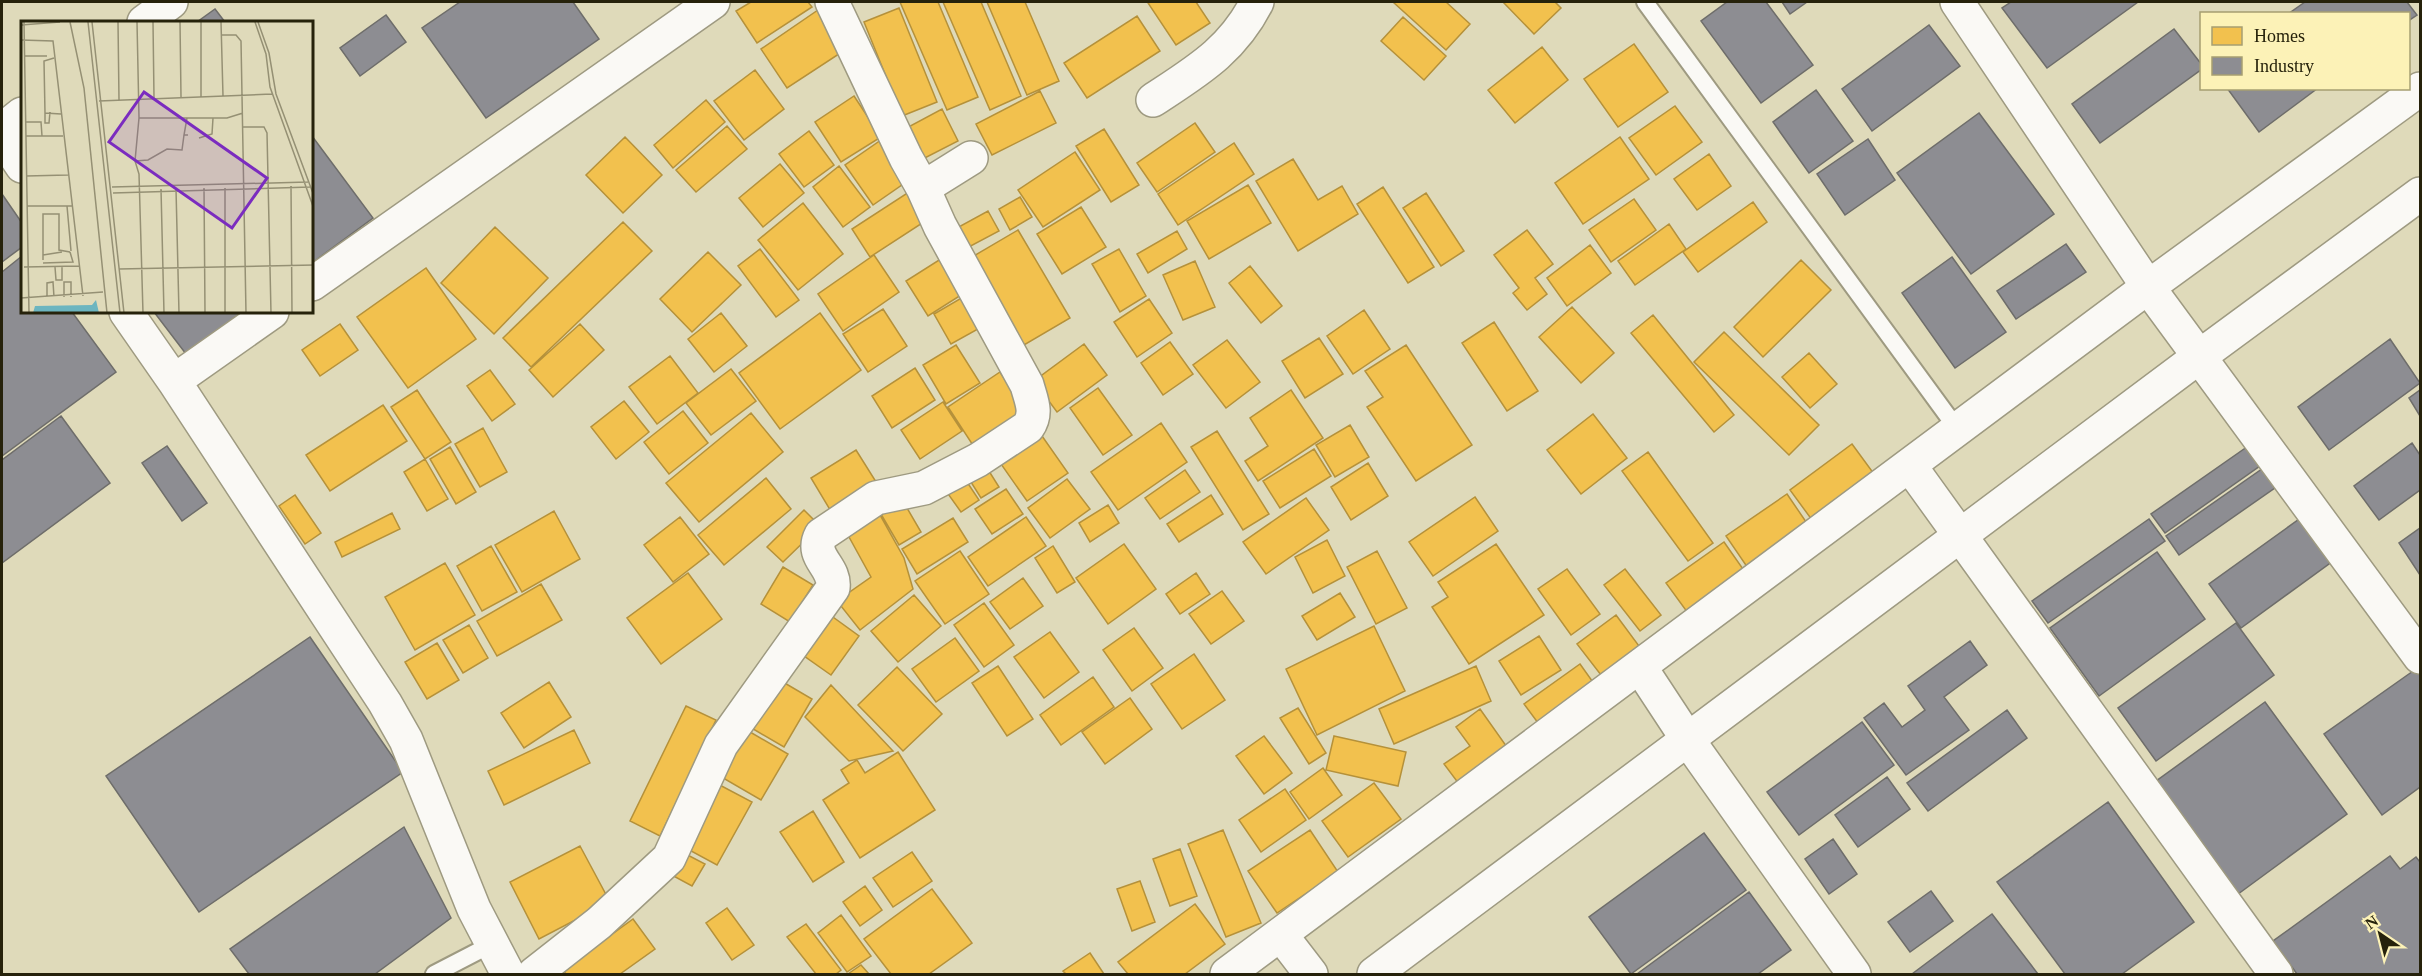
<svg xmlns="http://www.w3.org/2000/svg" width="2422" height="976" font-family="'Times New Roman',serif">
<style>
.homes{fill:#f2c14e;stroke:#b5913a;stroke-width:1.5}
.industry{fill:#8d8d92;stroke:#6e6d6a;stroke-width:1.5}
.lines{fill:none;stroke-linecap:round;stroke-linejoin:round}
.service-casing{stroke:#9e9a81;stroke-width:20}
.minor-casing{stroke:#9e9a81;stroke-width:36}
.tertiary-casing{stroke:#9e9a81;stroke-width:36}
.service{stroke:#faf9f5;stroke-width:16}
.minor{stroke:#faf9f5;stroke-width:33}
.tertiary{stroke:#faf9f5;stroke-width:33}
.inset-road{fill:none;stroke:#959074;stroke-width:1.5}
.view{fill:#7b2cbf;fill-opacity:0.15;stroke:#7b2cbf;stroke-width:3}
.inset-edge{fill:none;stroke:#26220b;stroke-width:3}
</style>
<rect width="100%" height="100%" fill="#dfdaba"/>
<!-- homes -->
<path class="homes" d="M751,2H808L812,7L757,43L736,11Z
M900,2H938L978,97L947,110Z
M943,2H981L1021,96L990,110Z
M987,2H1025L1059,81L1027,95Z
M1151,2H1196L1210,23L1176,45L1148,3Z
M1393,2H1446L1470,24L1446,50Z
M1503,2H1555L1561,8L1534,34Z
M899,8L937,102L902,116L864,22Z
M818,10L845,50L787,88L761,49Z
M1137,16L1160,51L1087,98L1064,63Z
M1403,17L1446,56L1424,80L1381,41Z
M1634,44L1668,92L1618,127L1584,79Z
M1542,47L1568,80L1515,123L1488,90Z
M755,70L784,109L744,140L714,101Z
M1040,91L1056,123L992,155L976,124Z
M854,96L881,137L841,162L815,122Z
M706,100L725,122L673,168L654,145Z
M1675,106L1702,142L1656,175L1629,138Z
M942,109L958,141L915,163L899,132Z
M1195,123L1215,152L1157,192L1137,163Z
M727,126L747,149L696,192L676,170Z
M1104,129L1139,185L1111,202L1076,146Z
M809,131L834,165L804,187L779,154Z
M625,137L662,175L623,213L586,175Z
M1620,137L1649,179L1583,224L1555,183Z
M881,140L909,180L873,205L845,165Z
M1234,143L1254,174L1178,225L1158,194Z
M1075,152L1100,190L1043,227L1018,190Z
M1709,154L1731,186L1697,210L1674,179Z
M1293,159L1318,200L1342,186L1358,214L1298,251L1256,181Z
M780,164L804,193L763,227L739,198Z
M839,166L870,207L843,227L813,187Z
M1248,185L1271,223L1209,259L1187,221Z
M1383,187L1434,267L1408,283L1357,204Z
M912,190L930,218L870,257L852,229Z
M1426,193L1464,251L1441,266L1403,208Z
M1020,197L1032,217L1010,230L999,209Z
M1634,199L1656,230L1611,262L1589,230Z
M1753,202L1767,222L1698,272L1683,252Z
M803,203L843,254L798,290L758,240Z
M1081,207L1106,247L1062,274L1037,234Z
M988,211L999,231L965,249L955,229Z
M623,222L652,251L531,367L503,338Z
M1669,224L1686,249L1635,285L1618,261Z
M495,227L548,278L494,334L441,283Z
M1018,230L1070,318L1024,345L972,257Z
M1527,230L1553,264L1535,278L1547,294L1527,310L1513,293L1519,288L1494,255Z
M1177,231L1187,249L1148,273L1137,254Z
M1590,245L1611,273L1567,306L1547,278Z
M760,249L799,300L776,317L738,266Z
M1119,249L1146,296L1120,312L1092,264Z
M708,252L741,285L692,332L660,299Z
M874,255L899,292L843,331L818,294Z
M947,255L969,290L928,316L906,281Z
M1801,260L1831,290L1763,357L1734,327Z
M1195,261L1215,307L1183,320L1163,275Z
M1250,266L1282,306L1261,323L1229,283Z
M426,268L476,339L408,388L357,317Z
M970,293L987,324L951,344L934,314Z
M1149,299L1172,333L1137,357L1114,322Z
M1572,307L1614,353L1581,383L1539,337Z
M883,309L907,346L868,372L843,334Z
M1364,310L1390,349L1353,374L1327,336Z
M721,313L747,346L714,372L688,339Z
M820,313L861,370L780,429L739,373Z
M1653,315L1734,415L1714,432L1631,333Z
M1494,322L1538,391L1507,411L1462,343Z
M340,324L358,350L320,376L302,350Z
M580,324L604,350L553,397L529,370Z
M1724,332L1819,425L1789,455L1694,362Z
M1319,338L1343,374L1305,398L1282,361Z
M1227,340L1260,382L1226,408L1193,365Z
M1170,342L1193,374L1163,395L1141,363Z
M1084,344L1107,375L1057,412L1034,381Z
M956,345L980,383L946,404L923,365Z
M1406,345L1472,445L1416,481L1367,407L1383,397L1365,371Z
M1809,353L1837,384L1810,408L1782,377Z
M670,356L698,393L657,424L629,387Z
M915,368L935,400L892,428L872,396Z
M731,369L756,401L711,435L686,403Z
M490,370L515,404L492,421L467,386Z
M1000,372L1030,419L978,453L948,407Z
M1098,388L1132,435L1103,455L1070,408Z
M417,390L451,442L425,459L391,407Z
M1291,390L1323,438L1258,481L1245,461L1268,446L1250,418Z
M624,401L649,432L616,459L591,427Z
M943,402L962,431L920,459L901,430Z
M383,405L407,441L330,491L306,455Z
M683,411L708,443L669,474L644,442Z
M751,413L783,452L699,522L666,483Z
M1593,414L1627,458L1581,494L1547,450Z
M1161,423L1187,462L1118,510L1091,472Z
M1350,425L1369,457L1335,477L1316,445Z
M1035,426L1068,473L1027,501L994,454Z
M483,428L507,472L480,487L455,444Z
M1217,431L1269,514L1243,530L1191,447Z
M1852,444L1877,478L1815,524L1790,490Z
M450,447L476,492L456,504L430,459Z
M1314,449L1331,476L1280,508L1263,481Z
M856,450L878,485L832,513L811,478Z
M1648,452L1713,543L1688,561L1622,471Z
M425,459L448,499L427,511L404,472Z
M982,460L999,487L981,498L964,471Z
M1368,463L1388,496L1351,520L1331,487Z
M1185,470L1200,492L1160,519L1145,498Z
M766,478L791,509L724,565L698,535Z
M965,479L979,500L961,512L946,491Z
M1067,479L1090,509L1050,538L1028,508Z
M1006,489L1023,514L992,534L975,509Z
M1787,494L1815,535L1754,577L1726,536Z
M295,495L321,533L305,544L279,506Z
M1211,495L1223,514L1179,542L1167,524Z
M900,496L921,532L899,545L878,509Z
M1475,497L1498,531L1433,576L1409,542Z
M1306,498L1329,530L1266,574L1243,542Z
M1108,505L1119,523L1090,542L1079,523Z
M875,506L904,558L913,589L860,630L837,601L871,577L843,526Z
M804,510L820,526L783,562L767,547Z
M554,511L580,559L522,592L495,545Z
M392,513L400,529L342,557L335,542Z
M680,517L709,554L673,582L644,545Z
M1026,517L1046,546L988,586L968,557Z
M953,518L968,542L917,574L902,549Z
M1327,540L1345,576L1313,593L1295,557Z
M1724,542L1750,579L1693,620L1666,583Z
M1124,544L1156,589L1108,624L1076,578Z
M1496,544L1544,615L1469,664L1432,607L1448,597L1438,582Z
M491,546L517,592L482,611L457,566Z
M1053,546L1075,582L1057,593L1035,558Z
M960,551L989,594L945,624L915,581Z
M1377,551L1407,608L1376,624L1347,567Z
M445,563L475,615L415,650L385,597Z
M783,567L813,585L790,622L761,604Z
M1567,569L1600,614L1571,635L1538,589Z
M1625,569L1661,615L1640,631L1604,585Z
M688,573L722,619L661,664L627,618Z
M1196,573L1210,594L1180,614L1166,594Z
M1023,578L1043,606L1010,629L990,602Z
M541,584L562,620L497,656L477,621Z
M1222,591L1244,621L1211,644L1189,614Z
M1340,593L1355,617L1317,640L1302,616Z
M914,595L941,626L898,662L871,631Z
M984,603L1014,645L984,667L954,625Z
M826,612L859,636L831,675L797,651Z
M1616,615L1639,646L1601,675L1577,644Z
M469,625L488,658L463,673L443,640Z
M1374,626L1405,691L1317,735L1286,669Z
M1134,628L1163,668L1132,691L1103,650Z
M1050,632L1079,672L1044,698L1014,657Z
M1539,636L1561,670L1521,695L1499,661Z
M955,638L979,671L936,702L912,669Z
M437,643L459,680L427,699L405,662Z
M1194,654L1225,700L1182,729L1151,684Z
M1580,664L1600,692L1544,731L1524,704Z
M998,666L1033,719L1007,736L972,683Z
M1476,666L1491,701L1394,744L1379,709Z
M897,667L942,714L903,751L858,705Z
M771,675L812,699L784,747L743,723Z
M1093,677L1114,707L1061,745L1040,715Z
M549,682L571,717L524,748L501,713Z
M831,685L893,751L849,761L805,717Z
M1130,698L1152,729L1105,764L1082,732Z
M686,706L716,720L660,836L630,821Z
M1298,708L1326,753L1309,764L1280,718Z
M1480,709L1514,757L1465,792L1444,764L1470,746L1456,727Z
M738,725L788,754L761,800L711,771Z
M574,730L590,763L504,805L488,771Z
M1264,736L1292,773L1264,794L1236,756Z
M1334,736L1406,752L1398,786L1326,770Z
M898,752L935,810L860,858L823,800L849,783L841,770L857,760L865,773Z
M1323,768L1342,795L1309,819L1290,792Z
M714,782L752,802L717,865L680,845Z
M1374,783L1401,819L1348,857L1322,821Z
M1285,789L1306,820L1261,852L1239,820Z
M813,811L844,862L813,882L780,832Z
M1223,830L1261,923L1226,937L1188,844Z
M1310,830L1338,872L1277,913L1248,871Z
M580,846L610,902L539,939L510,882Z
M1180,849L1197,896L1170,906L1153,859Z
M678,850L705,864L692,886L666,872Z
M912,852L932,881L893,907L873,878Z
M1140,881L1155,922L1132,931L1117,889Z
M865,886L882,910L860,926L843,902Z
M932,889L972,943L929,974H891L864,939Z
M1195,904L1225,944L1185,974H1128L1118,962Z
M727,908L754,945L732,960L706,923Z
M841,915L871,956L847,972L818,933Z
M633,919L655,949L620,974H566L563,970Z
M806,924L841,970L836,974H816L787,937Z
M1090,953L1104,974H1066L1063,971Z
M861,965L869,974H848Z"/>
<!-- industry -->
<path class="industry" d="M460,2H573L599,39L486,118L422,28Z
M1727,2H1766L1813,65L1761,103L1701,21Z
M1782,2H1807L1790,14Z
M2011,2H2138L2047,68L2002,8Z
M2305,2H2407L2417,15L2408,21V14H2288Z
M215,9L225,22H197Z
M386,15L406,42L360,76L340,48Z
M1929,25L1960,66L1872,131L1842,89Z
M2174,29L2202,65V69L2100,143L2072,104Z
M2227,88H2318L2259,132Z
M1816,90L1853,141L1809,173L1773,122Z
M1979,113L2054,214L1971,274L1897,173Z
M312,136L373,218L312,263Z
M1868,139L1895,180L1845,215L1817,174Z
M2,194L22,223V247L2,262Z
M2066,244L2086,272L2016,319L1997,291Z
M22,256V312H72L116,372L2,456V272Z
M1952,257L2006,332L1955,368L1902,293Z
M154,312H242L186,354Z
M2390,339L2420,383L2329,450L2298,407Z
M2420,390V416L2409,398Z
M61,416L110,483L2,563V460Z
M2254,442L2267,461L2165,533L2151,514Z
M2412,443L2420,455V490L2379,520L2354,486Z
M167,446L207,503L182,521L142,463Z
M2269,464L2282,483L2179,555L2166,536Z
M2302,517L2333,561L2241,628L2209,584Z
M2149,519L2165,541L2048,623L2032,601Z
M2420,528V575L2399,543Z
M2157,552L2205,619L2099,696L2050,628Z
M2236,623L2274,675L2156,761L2118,708Z
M310,637L403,772L199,912L106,776Z
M1970,641L1987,665L1944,697L1969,730L1906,775L1864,718L1884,703L1902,727L1925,710L1908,686Z
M2416,669L2420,675V787L2382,815L2324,734Z
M2265,702L2347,814L2234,897L2152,784Z
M2007,710L2027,738L1928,811L1907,783Z
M1862,722L1894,765L1799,835L1767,792Z
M1887,777L1910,809L1858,847L1835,815Z
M2108,802L2194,922L2122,974H2065L1997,882Z
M404,827L451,918L375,974H249L230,949Z
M1704,833L1746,890L1631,974L1589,917Z
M1833,839L1857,874L1829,894L1805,859Z
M2390,856L2400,869L2416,857L2420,862V974H2297L2273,941Z
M1931,891L1953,921L1910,952L1888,922Z
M1749,892L1791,950L1758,974H1637Z
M1992,914L2038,974H1912Z"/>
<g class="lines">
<defs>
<path id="service" d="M1645,2L1958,430
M434,974L492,944"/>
<path id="minor" d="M832,2L906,158L923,188L971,158
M1957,2L2148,287L2420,657
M144,22L171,2
M1153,100C1197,71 1232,51 1257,2
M2,130L22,114
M2,136L22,166
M312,284L713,2
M126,312L174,381
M272,312L174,381L385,703L406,740L474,909L508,974
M1910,466L2276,974
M1640,667L1688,740L1854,974
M1281,935L1311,974
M534,974L599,923L669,858L721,745L833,588C836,566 809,558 821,535L876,498L924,488L978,460L1028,427C1038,413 1031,400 1027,385L940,226L923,188"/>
<path id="tertiary" d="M1227,974L2148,287L2420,89
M1374,974L2200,356L2420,194"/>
</defs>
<!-- service casing -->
<use href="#service" class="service-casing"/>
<!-- minor casing -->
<use href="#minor" class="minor-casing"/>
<!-- tertiary casing -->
<use href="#tertiary" class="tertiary-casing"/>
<!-- service -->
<use href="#service" class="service"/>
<!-- minor -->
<use href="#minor" class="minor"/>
<!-- tertiary -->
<use href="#tertiary" class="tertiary"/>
</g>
<!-- overview -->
<g transform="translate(21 21)">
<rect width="292" height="292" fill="#dfdaba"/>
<path d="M75,279L78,292H12L14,285L71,284Z" fill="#6cb5c0"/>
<path class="inset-road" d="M3,1L8,292M49,1L63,67L86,292M67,1L99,292M71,1L103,292M97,1L98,79M116,1L118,97M132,1L133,77M159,1L160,76M180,1V76M200,1L202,75M234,1L245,33L249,66L293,188M237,1L248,32L255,73L293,175M0,4L39,1M200,14H215L220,20L225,292M0,19L32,20L62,275M4,35H26M33,37L23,40L24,92L40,93M78,80L251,73M24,92V102H28L29,91M166,97L163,114H167M5,101H20L21,115M222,106H243L246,112L250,292M5,115H42M178,117L191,113L192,97M114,140L127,139L146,128L161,129L163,114M5,155L47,154M270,165L271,292M91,166L287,161M183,167L184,292M204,167V292M140,168L143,292M155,168L158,292M92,172L289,166M6,185H51M46,185L50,230M22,234L41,231M22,239V193H38V229L49,231M22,242L52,241L49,231M3,246L58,245M34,246L35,259H41V245M98,248L293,244M26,276V262L32,261L33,276M43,276V261H50V276M0,277L82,271M122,292L118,153L114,140L118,97H206L222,92"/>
<path class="view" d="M123,71L246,157L211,207L88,121Z"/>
<rect width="292" height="292" class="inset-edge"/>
</g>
<!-- border -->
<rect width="2422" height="976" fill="none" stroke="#26220b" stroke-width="6"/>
<!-- legend -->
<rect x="2200" y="12" width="210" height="78" fill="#fcf2b7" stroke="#a69f72" stroke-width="1.5"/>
<rect x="2212" y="27" width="30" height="18" fill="#f2c14e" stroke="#a69f72" stroke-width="1.5"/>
<text x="2254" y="42" font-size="18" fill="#26220b">Homes</text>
<rect x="2212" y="57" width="30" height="18" fill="#8d8d92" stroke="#a69f72" stroke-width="1.5"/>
<text x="2254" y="72" font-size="18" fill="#26220b">Industry</text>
<!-- north arrow -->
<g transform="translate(2380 934) rotate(325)" stroke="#fcf2b7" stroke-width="4.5" paint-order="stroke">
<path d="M0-4.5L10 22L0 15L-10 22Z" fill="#26220b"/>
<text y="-9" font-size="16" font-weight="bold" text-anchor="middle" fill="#26220b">N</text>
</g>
</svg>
